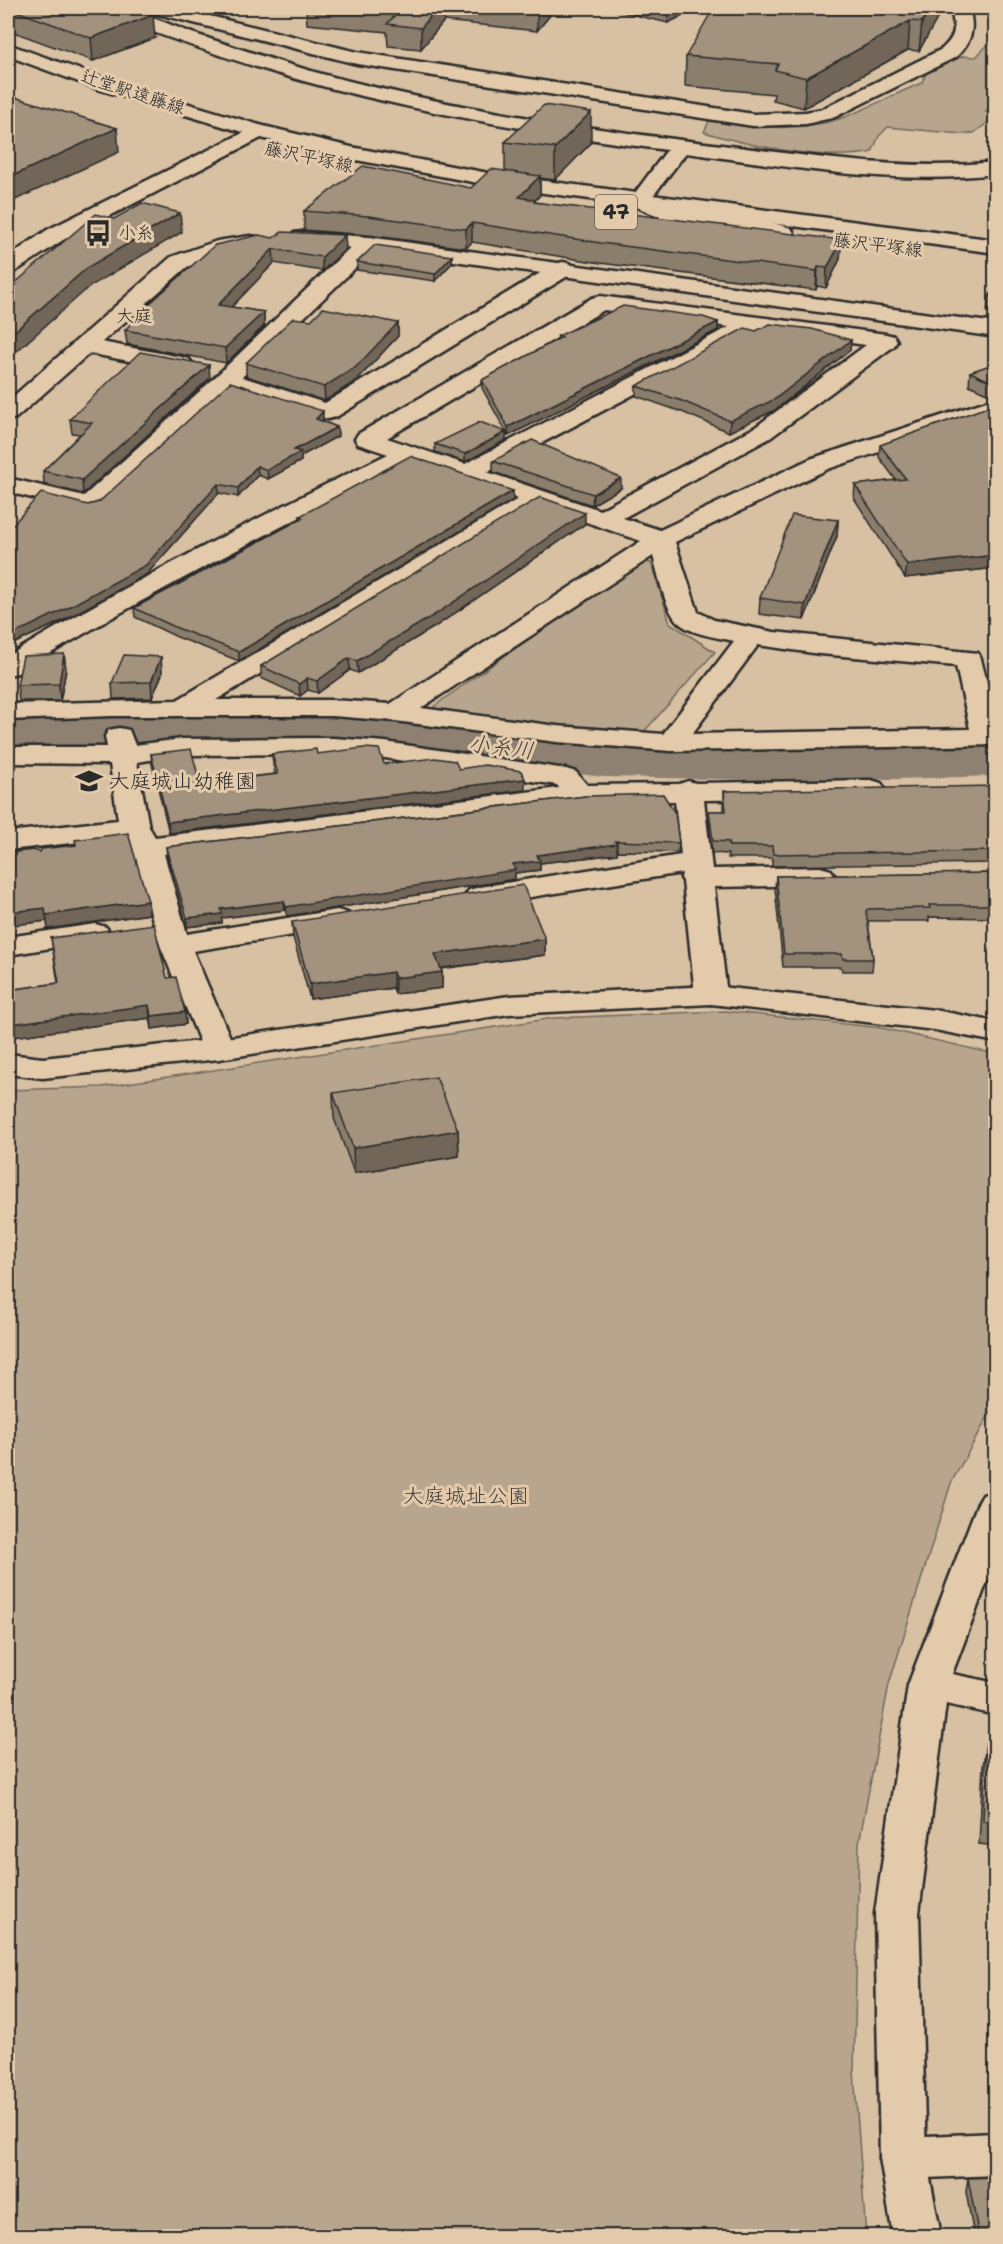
<svg xmlns="http://www.w3.org/2000/svg" width="1003" height="2244" font-family="'Shantell Sans','Klee One',sans-serif">
<style>
.green{fill:#b8a58d;stroke:#72685c;stroke-width:1.5}
.lines{fill:none;stroke-linecap:round;stroke-linejoin:round}
.river{fill:#8e8171;fill-rule:evenodd}
.minor-casing{stroke:#2b2b2b;stroke-width:5}
.tertiary-casing{stroke:#2b2b2b;stroke-width:5}
.primary-casing{stroke:#2b2b2b;stroke-width:5}
.minor{fill:#e3caab;fill-rule:evenodd}
.tertiary{fill:#e3caab;fill-rule:evenodd}
.primary{fill:#e3caab;fill-rule:evenodd}
.wall{fill:#8b7e6c;stroke:#2b2b2b;stroke-width:1.5}
.shaded-wall{fill:#716658;stroke:#2b2b2b;stroke-width:1.5}
.building{fill:#a2927e;stroke:#2b2b2b;stroke-width:1.5}
.labels{text-anchor:middle;dominant-baseline:central;stroke-width:6;stroke-linejoin:round;paint-order:stroke}
.far-street-label{font-size:18px;fill:#2b2b2b;stroke:#e3caab}
.far-poi-label{font-size:18px;fill:#2b2b2b;stroke:#e3caab;text-anchor:start}
.far-neighbourhood-label{font-size:18px;fill:#2b2b2b;stroke:#e3caab}
.shield{fill:#e3caab;stroke:#625b51;stroke-width:1.5}
.shield-label{font-size:20px;font-weight:bold;fill:#2b2b2b}
.poi-label{font-size:21px;fill:#2b2b2b;stroke:#e3caab;text-anchor:start}
.park-label{font-size:21px;fill:#403d3a;stroke:#e3caab}
.water-label{font-size:22px;font-style:italic;fill:#44403c;stroke:#e3caab}
</style>
<rect width="100%" height="100%" fill="#d8c0a3"/>
<filter id="ink" filterUnits="userSpaceOnUse"><feTurbulence type="fractalNoise" baseFrequency=".0167" numOctaves="2"/><feDisplacementMap in="SourceGraphic" scale="12" xChannelSelector="R" yChannelSelector="G"/><feConvolveMatrix kernelMatrix="1 2 1 2 8 2 1 2 1" color-interpolation-filters="sRGB"/></filter>
<g filter="url(#ink)">
<!-- green -->
<path class="green" d="M988,8H995L996,104L985,111L995,117L974,133L962,134L888,127L879,136L872,152C826,162 750,146 704,132L709,121C753,127 799,133 842,118C869,108 894,94 922,83L926,73L963,56L976,57L995,37L994,21Z
M639,561L651,563L670,623L715,652L642,734L435,715L434,706Z
M725,1011L882,1028L995,1054V1404L951,1483L889,1684L859,1843L854,2071L866,2236H8V1090L102,1087L554,1018Z"/>
<g class="lines">
<!-- river -->
<path class="river" d="M349,711L603,743L828,747L996,742V776L828,781L603,777L349,745L8,746V712Z"/>
<defs>
<path id="minor" d="M148,8H177L357,52L753,114L806,112L822,109L942,49C959,33 954,27 951,8H969C975,29 972,41 956,57L835,117L806,124L753,126L357,64L150,12Z
M639,195L668,206L751,217L791,228L794,233L791,238L783,239L748,229L663,218L632,205L629,201L632,197Z
M368,237L376,238L379,243L376,248L242,377L325,403L555,264L563,262L571,264L574,269L571,274L336,417L328,419L320,417L230,388L98,510L89,512L8,492V478L84,496L211,381L360,238Z
M600,296L886,334L894,336L897,341L894,346L770,438L623,518L660,530L810,459L996,398V413L828,469L675,542L698,612L714,620L774,632L978,653L981,659L996,718V745L671,751L557,742L395,721L333,716H111L8,720V704L177,700L518,499L410,462C277,528 145,595 18,673L8,675V656C131,581 259,517 388,454L358,444L355,439L358,434L592,298ZM604,310L729,327L465,464L387,438ZM756,330L866,345L754,428L600,510L487,472ZM540,506L641,541L390,704L333,700H216ZM653,556C658,573 665,611 679,623C693,635 717,637 734,641L663,734L557,726L421,708ZM758,645L820,654L956,666L970,729L692,734Z
M85,339L181,357L189,359L193,364L189,369L181,371L77,351L74,346L77,341Z
M119,728L129,730L135,745L182,739L334,738L385,742L566,769L576,772L587,785L679,784L688,781L696,783L871,780L881,783L885,789L881,795L871,798L704,800L712,869L820,867L831,870L835,876L831,882L820,885L714,887L727,995L722,1002L711,1004L700,1002L695,995L683,881L681,878L682,873L480,905L469,902L465,896L469,890L480,887L681,855L675,801L579,803L164,854L187,934L337,910L348,913L352,919L348,925L337,928L193,951L235,1049L230,1056L219,1059L208,1056L203,1049L160,945L132,847L126,837L8,850V832L118,820L110,764L8,763V747H107L105,736L109,730ZM334,754L385,758L557,785L559,788L155,837L149,827L137,762L182,755Z
M95,924L106,927L110,933L106,939L8,955V937Z
M996,2133V2175L903,2179L887,2173L880,2158L887,2143L903,2137Z"/>
<path id="tertiary" d="M95,8C130,4 167,25 201,36C246,51 291,66 337,78C469,112 604,131 738,147C824,158 909,171 996,162V174C892,186 788,166 686,153L646,205L639,207L632,205L629,201L667,150C544,134 420,113 300,80C232,61 165,36 97,12Z
M8,44L109,80L266,127L269,131L266,135L259,137L95,88L8,56Z
M302,232L368,237L996,323V337L563,276L368,249L294,243L291,238L294,233Z
M250,236L258,237L261,242L258,247L229,252L187,267L16,418L8,420V401L171,257L217,241Z
M711,986L935,1010L996,1022V1042L935,1030L711,1004L509,1014L219,1059L43,1078L8,1074V1054L43,1058L219,1039L509,996Z
M996,1491V1558L952,1674L996,1683V1715L946,1704L919,1913L926,2158L941,2236H893L880,2158L875,1913L908,1685L977,1505L983,1495Z"/>
<path id="primary" d="M259,125L351,147L499,175L996,240V253L499,187L351,159L261,138L63,240L16,271L8,272V257L47,230Z"/>
</defs>
<!-- minor casing -->
<use href="#minor" class="minor-casing"/>
<!-- tertiary casing -->
<use href="#tertiary" class="tertiary-casing"/>
<!-- primary casing -->
<use href="#primary" class="primary-casing"/>
<!-- minor -->
<use href="#minor" class="minor"/>
<!-- tertiary -->
<use href="#tertiary" class="tertiary"/>
<!-- primary -->
<use href="#primary" class="primary"/>
</g>
<!-- wall -->
<path class="wall" d="M8,8L155,38L93,61L8,30Z
M306,8H556L537,31L444,21L421,49L388,46L387,32L307,24Z
M605,8H698L668,23Z
M786,8H943L919,51L908,50L804,108L773,100L774,94L685,86L686,56L782,15Z
M505,142L591,143L555,180L540,178V195L534,202L840,259L826,288L817,286L816,290L600,263L472,242L466,248L368,235L304,230V211L471,188L505,171Z
M273,238L346,249L322,271L274,263L231,307L264,312V326L226,363L127,344L125,330Z
M452,256V263L435,281L357,270V262Z
M996,285V313L987,312L989,297Z
M311,320L398,323V336L357,380L325,401L246,376V363Z
M718,322V330L508,436L506,433V440L465,462L435,452V444L506,432L482,388V380L558,339V336Z
M756,331L851,340L850,350L775,410L729,432L682,412L636,396V386Z
M996,363V397L969,385L970,372Z
M210,378L83,494L44,484L43,471L80,434L72,433L70,419Z
M996,404V568L905,578L854,498L855,485L896,480L879,457L880,445Z
M323,420L322,421L337,427L338,436L301,456V461L268,479L258,475L238,497L219,493L147,574L68,618L15,643L8,639V530L88,505L99,502Z
M493,461L621,488L592,505L493,472Z
M513,500L239,661L177,637L135,617L134,608L300,519V516Z
M838,520L837,536L804,620L759,614L760,598Z
M585,524L436,626L358,673L350,670L318,693L308,690L300,696L261,678V666Z
M64,654L66,670L60,701H19L17,685Z
M161,657L162,674L152,698L113,699L112,683Z
M151,754L200,783L275,774L273,765L272,754H317L384,764L459,769L525,790L169,833L152,764Z
M724,791H996V863L772,866V858H728V854L712,853L709,823V811H724Z
M586,796L679,843L678,852L617,851V854L540,863V870L515,873V879L287,916L285,910L222,918V923L187,927L167,856L166,847Z
M8,853L148,901L149,914L48,929L47,921L13,925L8,893Z
M996,873V918L929,917V921H868L873,959L872,971H842L841,967H783L775,888L776,876Z
M292,922L545,939V955L441,969L442,972V988L395,994L393,988L310,999L293,937Z
M51,938L167,978L185,1012L186,1024L152,1029L150,1018L13,1037L8,1005V990L58,983Z
M333,1093L458,1130L459,1156L354,1173L334,1118Z
M986,1743L996,1744V1846L979,1844L983,1766Z
M996,1959V2036L993,2035Z
M996,2177V2236H974L966,2192L968,2178Z"/>
<!-- shaded-wall -->
<path class="shaded-wall" d="M437,8H444V21L421,49V28Z
M539,8H556L537,31V10Z
M669,8H698L668,23Z
M930,8H943L919,51L922,22Z
M153,15L155,38L93,61L91,38Z
M910,21L908,50L804,108L806,78Z
M591,112V143L555,180V148Z
M117,128L119,152L13,201L14,218L8,222V178Z
M540,176V195L519,217V197Z
M180,213L182,232L89,287L8,359V337L88,267Z
M472,223V242L466,248V229Z
M345,235L346,249L322,271V257Z
M842,240L840,259L826,288L827,268Z
M273,249L274,263L219,320L218,305Z
M452,256V263L435,281V274Z
M818,267L817,286L816,290L817,271Z
M264,312V326L226,363L225,348Z
M718,322V330L508,436V427Z
M398,323V336L357,380L325,401L324,387Z
M851,340L850,350L775,410L729,432L730,421Z
M209,365L210,378L83,494L82,480Z
M323,411V420L316,428V419Z
M337,427L338,436L301,456V461L268,479L267,470L294,450Z
M506,432V440L465,462V454Z
M257,466L258,475L238,497V488Z
M621,478V488L592,505L593,494Z
M218,484L219,493L147,574L68,618L15,643L14,634Z
M513,491V500L239,661V652Z
M585,513V524L436,626L358,673L357,661Z
M838,520L837,536L804,620L805,605Z
M996,555V568L905,578L907,565Z
M64,654L66,670L60,701L59,684Z
M161,657L162,674L152,698L151,682Z
M349,658L350,670L318,693L317,681Z
M307,678L308,690L300,696L299,684Z
M525,779V790L169,833L168,822Z
M617,844V854L540,863V870L515,873V879L287,916L286,907L513,864L537,855Z
M148,901L149,914L48,929L46,915Z
M284,901L285,910L222,918V923L187,927V918L221,909Z
M45,908L47,921L13,925L11,912Z
M545,939V955L435,969V954Z
M393,972V988L310,999V984Z
M442,972V988L395,994V978Z
M149,1005L150,1018L13,1037L11,1024Z
M185,1012L186,1024L152,1029L151,1016Z
M458,1130L459,1156L354,1173L353,1148Z"/>
<!-- building -->
<path class="building" d="M8,8H131L153,15L91,38Z
M353,8H437L421,28L387,24L398,12Z
M514,8H539L537,10Z
M786,8H930L922,22L910,21L806,78L775,70L778,64L686,56L713,9L782,15Z
M8,95L117,128L8,178Z
M544,105L591,112L555,148L505,142Z
M363,166L471,188L491,169L540,176L519,197L534,200V202L842,240L827,268L818,267L817,271L601,243L472,223L466,229L368,216L304,211Z
M142,203L180,213L88,267L8,337V289L96,214L114,219Z
M282,232L345,235L322,257L273,249L218,305L264,312L225,348L125,330L148,305L215,245L259,235L273,238Z
M375,245L452,256L435,274L357,262Z
M996,285V298L989,297Z
M623,306L703,317L718,322L508,427L482,380L562,337L558,336Z
M323,308L398,323L356,367L324,387L246,363L293,318L311,320Z
M770,324L812,329L851,340L775,399L730,421L682,401L636,386L745,328L756,331Z
M140,352L209,365L82,480L43,471L92,423L70,419Z
M996,363V384L970,372Z
M230,382L323,411L316,419L337,427L294,450L301,452L267,470L257,466L238,488L218,484L146,565L67,608L14,634L8,630V530L41,493L88,505L99,502Z
M996,404V555L907,565L855,485L906,479L880,445Z
M480,422L506,432L465,454L435,444Z
M532,440L621,478L593,494L493,461Z
M410,456L513,491L239,652L177,628L134,608L303,518L300,516Z
M540,497L585,513L436,614L357,661L349,658L317,681L307,678L299,684L261,666Z
M792,515L838,520L805,605L760,598Z
M64,654L59,684L17,685L23,656Z
M124,655L161,657L151,682L112,683Z
M364,748L379,749L384,764L435,758L455,761L459,769L485,765L521,771L525,779L168,822L151,754L191,749L200,783L278,774L272,754L316,749L317,754Z
M994,786L996,791V851L773,854L772,846H729V842L713,841L709,811H726L724,791Z
M663,794L675,813L679,843L615,841L617,844L537,855L540,861L513,864L515,870L286,907L284,901L221,909L222,914L187,918L166,847L586,796Z
M128,833L148,901L46,915L45,908L11,912L8,889V853L33,850L40,852L41,849L76,845L75,840Z
M996,873V905H929L930,908L868,909L866,911L873,959H843L842,954H784L776,876Z
M523,885L545,939L435,954L442,972L395,978L393,972L310,984L292,922Z
M154,924L167,978L176,977L185,1012L151,1016L149,1005L11,1024L8,1002V990L59,983L51,938Z
M436,1077L458,1130L353,1148L333,1093Z
M986,1743L996,1744V1823L983,1821Z
M996,2177V2231L978,2232L968,2178Z"/>
</g>
<!-- icons -->
<defs>
<symbol id="bus-bare" viewBox="-9 -9 18 18"><path d="M-5-6H5V4H4V6H2V4H-2V6H-4V4H-5ZM-3.5-4V0h7V-4ZM-3.5 1.2v1.5H-2V1.2ZM2 1.2v1.5H3.5V1.2Z" fill="#2b2b2b" stroke="#e3caab" stroke-width="2.5" paint-order="stroke"/></symbol>
<symbol id="school-bare" viewBox="-9 -9 18 18"><path d="M0-5L7-2L0 1L-7-2ZM-4 1L0 2.5L4 1V4Q0 6-4 4Z" fill="#2b2b2b" stroke="#e3caab" stroke-width="2.5" paint-order="stroke"/></symbol>
</defs>
<g fill-rule="evenodd">
<use href="#bus-bare" x="79" y="214" width="38" height="38"/>
<use href="#school-bare" x="70" y="762" width="38" height="38"/>
</g>
<g class="labels">
<!-- far-street labels -->
<g class="far-street-label">
<text transform="translate(133 92) rotate(18)">辻堂駅遠藤線</text>
<text transform="translate(309 157) rotate(12)">藤沢平塚線</text>
<text transform="translate(878 245) rotate(7)">藤沢平塚線</text>
</g>
<!-- far-poi labels -->
<g class="far-poi-label">
<text x="118" y="233">小糸</text>
</g>
<!-- far-neighbourhood labels -->
<g class="far-neighbourhood-label">
<text x="134" y="316">大庭</text>
</g>
<!-- shield labels -->
<rect class="shield" x="595" y="195" width="42" height="34" rx="4.5"/>
<g class="shield-label">
<text x="616" y="212">47</text>
</g>
<!-- poi labels -->
<g class="poi-label">
<text x="109" y="781">大庭城山幼稚園</text>
</g>
<!-- park labels -->
<g class="park-label">
<text x="466" y="1496">大庭城址公園</text>
</g>
<!-- water labels -->
<g class="water-label">
<text transform="translate(501 747) rotate(7)">小糸川</text>
</g>
</g>
<!-- margin -->
<rect width="1003" height="2244" fill="none" stroke="#e3caab" stroke-width="30"/>
<rect x="15" y="15" width="973" height="2214" fill="none" stroke="#2b2b2b" stroke-width="2" filter="url(#ink)"/>
</svg>
